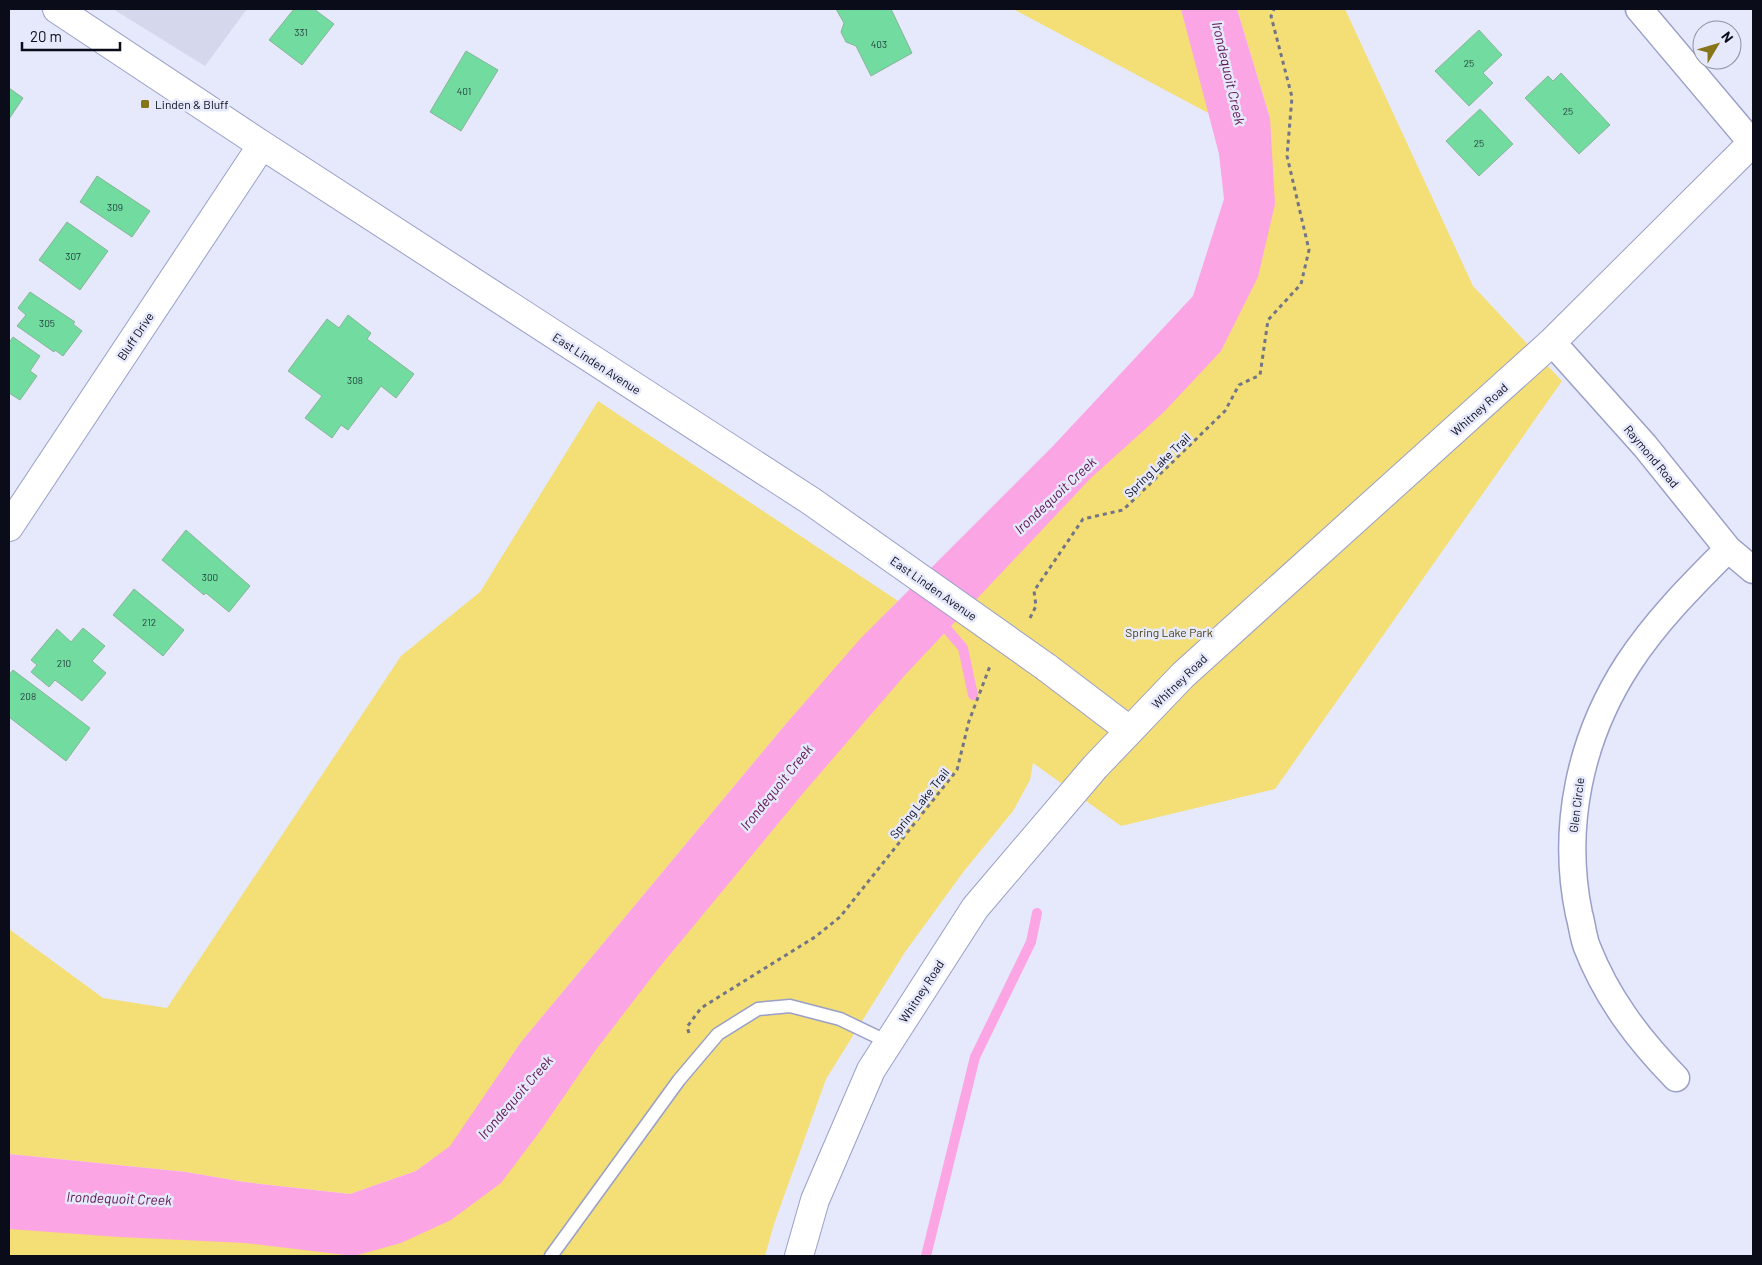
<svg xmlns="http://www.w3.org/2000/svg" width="1762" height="1265" font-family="Barlow,sans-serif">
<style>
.built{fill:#d5d8ed}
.green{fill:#f4de76}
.water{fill:#fca5e4}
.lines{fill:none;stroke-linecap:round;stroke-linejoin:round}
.stream{stroke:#fca5e4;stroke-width:10}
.building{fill:#71dba0;stroke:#89b499}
.lane-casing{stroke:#999fc9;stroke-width:15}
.street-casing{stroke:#999fc9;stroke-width:29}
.secondary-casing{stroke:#999fc9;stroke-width:30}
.path{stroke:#727585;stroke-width:3;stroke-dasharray:4 4;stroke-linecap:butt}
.lane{stroke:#fff;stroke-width:12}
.street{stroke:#fff;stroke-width:26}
.secondary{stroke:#fff;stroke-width:28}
.secondary-bridge-casing{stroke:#999fc9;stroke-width:30;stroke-linecap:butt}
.secondary-bridge{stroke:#fff;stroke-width:28}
.poi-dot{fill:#877519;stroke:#e6e9fb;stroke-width:2}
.labels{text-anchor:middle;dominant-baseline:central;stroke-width:5;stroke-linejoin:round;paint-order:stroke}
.number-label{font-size:10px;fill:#24403c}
.poi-label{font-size:12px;fill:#0a0c1a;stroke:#e6e9fb;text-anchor:start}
.street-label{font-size:12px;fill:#0a0c1a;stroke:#e6e9fb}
.park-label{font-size:12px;fill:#483f11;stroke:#e6e9fb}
.water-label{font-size:14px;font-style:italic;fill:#5e124f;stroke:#e6e9fb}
</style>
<rect width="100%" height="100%" fill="#e6e9fb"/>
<!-- built -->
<path class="built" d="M113,9H247L205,66Z"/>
<!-- green -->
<path class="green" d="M1013,9H1181L1210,114Z
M1237,9H1345L1473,286L1562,381L1275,789L1121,826L1033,763L1030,780L1013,811L964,871L905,952L826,1079L774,1224L765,1256H9V1192L101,1200L431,1194L622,962L1175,387L1270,118Z
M598,401L898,601L861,639L785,725L521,1042L451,1146L416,1171L350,1194L244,1182L186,1172L9,1154V929L103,998L167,1008L401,656L480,592Z"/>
<!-- water -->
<path class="water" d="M1181,9H1237L1270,118L1275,204L1258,277L1221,351L1163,413L1091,478L905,675L805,791L658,969L595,1051L541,1130L501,1183L451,1220L401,1243L354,1256L245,1243L119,1237L9,1229V1154L186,1172L244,1182L350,1194L416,1171L450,1146L521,1042L785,725L861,638L1053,446L1193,296L1224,199L1219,154Z"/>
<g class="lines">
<!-- stream -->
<path class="stream" d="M940,621L963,648L973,695
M926,1256L975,1057L1031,942L1037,913"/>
</g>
<!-- building -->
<path class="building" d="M294,9H314L334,24L302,65L269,40Z
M836,9H891L912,53L871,76L856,46L846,42L841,32L844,23Z
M1479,30L1502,55L1483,73L1493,83L1469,106L1435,71Z
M466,51L498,70L461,131L430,112Z
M1561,73L1610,125L1579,154L1525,98L1548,76L1553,81Z
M9,88L23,98L9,119Z
M1480,109L1513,144L1479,176L1446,141Z
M97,176L150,211L132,237L80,202Z
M67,222L108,251L80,290L39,260Z
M30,292L75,322L73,324L82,331L63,356L55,350L54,352L17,326L26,315L18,308Z
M348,315L371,333L367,339L414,374L396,398L381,386L348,430L341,425L332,438L305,418L322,396L288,371L327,319L339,328Z
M13,337L40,356L30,371L37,376L20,400L9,393V343Z
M186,530L250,586L229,612L206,593L204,595L162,560Z
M134,589L184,630L163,656L113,615Z
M83,628L105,646L92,661L106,673L82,701L55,680L49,687L31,672L37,665L31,660L57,629L71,642Z
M13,670L90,728L66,761L9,717V675Z"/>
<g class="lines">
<defs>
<path id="lane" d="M551,1256L679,1080L718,1034L758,1009L790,1006L840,1019L888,1042"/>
<path id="street" d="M1639,9L1752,143
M1552,342L1645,446L1728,549L1753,570
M1676,1078C1638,1039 1607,998 1587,947C1583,937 1582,924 1579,914C1561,827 1580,738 1628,664C1656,621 1692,585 1728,549"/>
<path id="secondary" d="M57,9L262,145L811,501
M9,527L262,145
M1046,667L1129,730
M799,1256L815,1200L871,1070L975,908L1095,767L1183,675L1552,342L1753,142"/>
</defs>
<!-- lane casing -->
<use href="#lane" class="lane-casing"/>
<!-- street casing -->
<use href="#street" class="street-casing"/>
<!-- secondary casing -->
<use href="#secondary" class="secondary-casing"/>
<!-- path -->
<path class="path" d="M1030,618L1036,606L1034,591L1083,519L1123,510L1225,411L1239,385L1260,375L1268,320L1301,284L1309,250L1287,156L1292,97L1271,16L1274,9
M689,1033L687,1027L701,1008L815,937L840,917L957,770L969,721L990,666"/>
<!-- lane -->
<use href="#lane" class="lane"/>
<!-- street -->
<use href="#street" class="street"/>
<!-- secondary -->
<use href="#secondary" class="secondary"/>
<defs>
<path id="secondary-bridge" d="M811,501L1046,667"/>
</defs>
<!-- secondary-bridge casing -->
<use href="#secondary-bridge" class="secondary-bridge-casing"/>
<!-- secondary-bridge -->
<use href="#secondary-bridge" class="secondary-bridge"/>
</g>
<!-- markers -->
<rect class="poi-dot" x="140" y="99" width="10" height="10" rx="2.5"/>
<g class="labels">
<!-- number labels -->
<g class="number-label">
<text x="301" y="32">331</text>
<text x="879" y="44">403</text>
<text x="1469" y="63">25</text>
<text x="464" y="91">401</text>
<text x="1568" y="111">25</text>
<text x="1479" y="143">25</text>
<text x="115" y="207">309</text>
<text x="73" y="256">307</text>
<text x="47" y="323">305</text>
<text x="355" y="380">308</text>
<text x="210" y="577">300</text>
<text x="149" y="622">212</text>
<text x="64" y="663">210</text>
<text x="28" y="696">208</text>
</g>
<!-- poi labels -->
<g class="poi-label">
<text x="155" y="104">Linden &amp; Bluff</text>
</g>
<!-- street labels -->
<g class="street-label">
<text transform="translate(135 336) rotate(-56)">Bluff Drive</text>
<text transform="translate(597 363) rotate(33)">East Linden Avenue</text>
<text transform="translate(1479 409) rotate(-42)">Whitney Road</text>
<text transform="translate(1652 456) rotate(50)">Raymond Road</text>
<text transform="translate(1157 465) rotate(-44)">Spring Lake Trail</text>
<text transform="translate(934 588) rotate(35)">East Linden Avenue</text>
<text transform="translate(1179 681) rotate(-44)">Whitney Road</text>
<text transform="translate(919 803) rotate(-51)">Spring Lake Trail</text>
<text transform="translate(1576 805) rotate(-83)">Glen Circle</text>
<text transform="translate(921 991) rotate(-57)">Whitney Road</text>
</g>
<!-- park labels -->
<g class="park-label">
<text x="1169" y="632">Spring Lake Park</text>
</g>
<!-- water labels -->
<g class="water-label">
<text transform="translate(1229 73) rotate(77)">Irondequoit Creek</text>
<text transform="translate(1055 495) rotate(-43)">Irondequoit Creek</text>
<text transform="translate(776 787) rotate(-51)">Irondequoit Creek</text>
<text transform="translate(515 1097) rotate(-49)">Irondequoit Creek</text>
<text transform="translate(119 1198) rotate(2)">Irondequoit Creek</text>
</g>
</g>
<!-- border -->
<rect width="1762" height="1265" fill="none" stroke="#0a0c1a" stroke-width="20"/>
<!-- north arrow -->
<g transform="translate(1717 45) rotate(52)"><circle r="24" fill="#e6e9fb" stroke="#8e91a1"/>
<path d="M0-4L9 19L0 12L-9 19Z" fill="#877519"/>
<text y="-8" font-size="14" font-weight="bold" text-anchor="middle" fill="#0a0c1a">N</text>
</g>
<!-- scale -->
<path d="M22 42v8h98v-8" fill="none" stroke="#0a0c1a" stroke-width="2.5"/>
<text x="30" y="42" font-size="15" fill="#0a0c1a" stroke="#e6e9fb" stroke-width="4" paint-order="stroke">20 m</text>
</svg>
